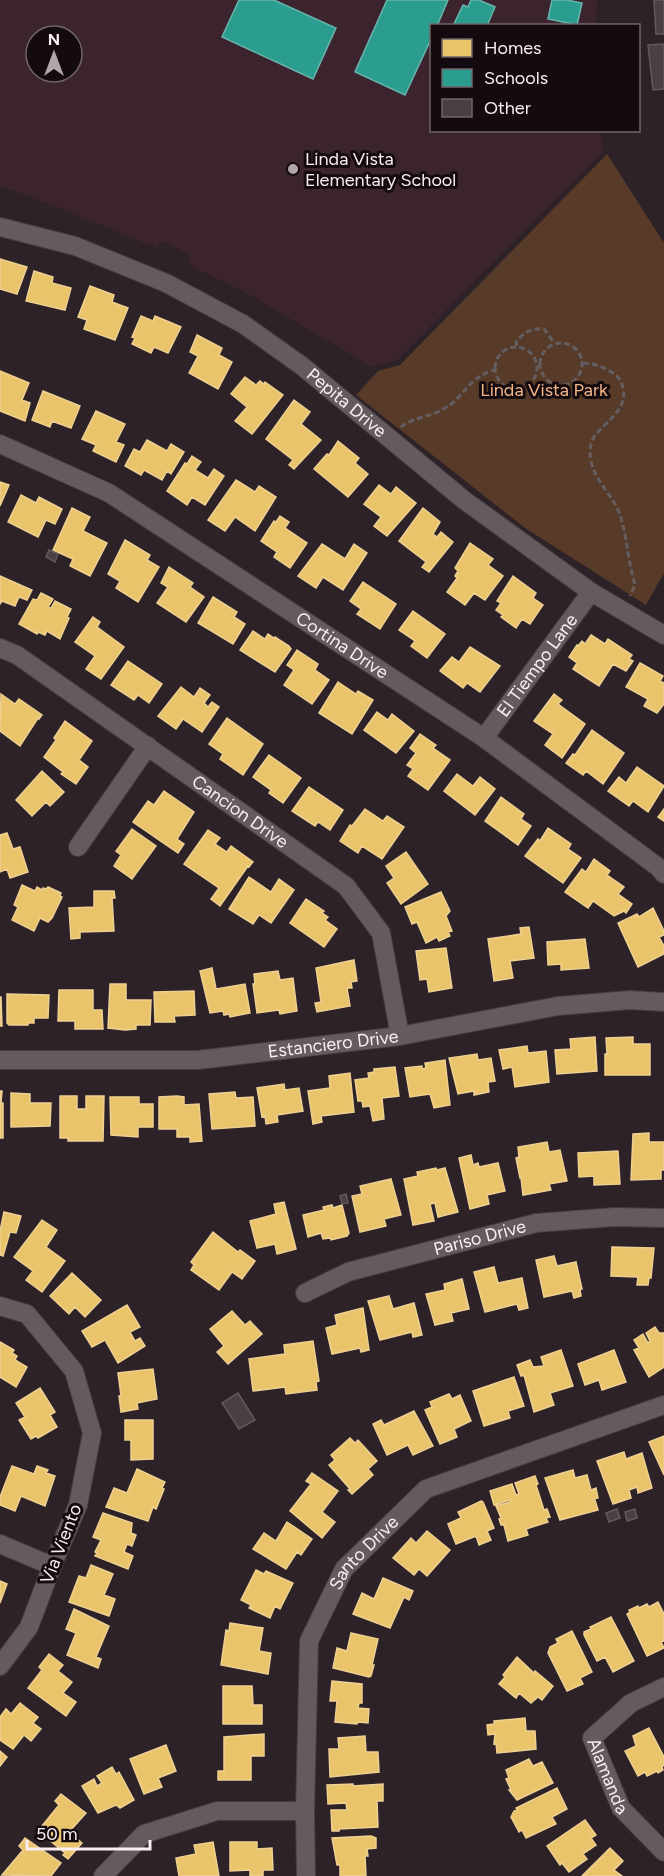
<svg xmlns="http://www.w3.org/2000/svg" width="664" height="1876" font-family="Figtree,sans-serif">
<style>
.built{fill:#3b242e;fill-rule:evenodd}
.green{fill:#573a28}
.homes{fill:#e9c46a;stroke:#eed093;stroke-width:1.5}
.schools{fill:#2a9d8f;stroke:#69b5ad;stroke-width:1.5}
.building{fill:#4a4042;stroke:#63595b;stroke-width:1.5}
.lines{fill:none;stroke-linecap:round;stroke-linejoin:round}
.minor-casing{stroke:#473d41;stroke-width:20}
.path{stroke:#655e61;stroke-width:3;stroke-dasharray:6 3;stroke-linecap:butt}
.minor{stroke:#645b5f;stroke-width:18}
.poi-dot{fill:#b3a6ab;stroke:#130b0f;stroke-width:2}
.labels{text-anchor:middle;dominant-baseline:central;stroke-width:6;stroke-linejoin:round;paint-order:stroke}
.poi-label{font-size:18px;fill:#fbedf2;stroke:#130b0f;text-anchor:start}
.park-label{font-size:18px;fill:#f5b486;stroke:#130b0f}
.street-label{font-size:18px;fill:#fbedf2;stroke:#130b0f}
</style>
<rect width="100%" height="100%" fill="#2d2227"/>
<!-- built -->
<path class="built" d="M0,0H597L596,25L432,26V130L600,131L603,152L397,360L372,367L245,292L190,266L189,254L162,241L156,248L60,208L0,186ZM36,36H72V72H36Z"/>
<!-- green -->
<path class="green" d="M607,154L664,243V573L646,605L525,528L356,395L378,371L400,365Z"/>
<!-- homes -->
<path class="homes" d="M0,259L27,267L17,294L0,289Z
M34,271L53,277L52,283L71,288L65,310L26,301Z
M90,286L114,295L112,302L128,308L115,340L84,329L87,320L78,317Z
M141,316L153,321L155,316L181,327L168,353L154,347L151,353L132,344L135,338L132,337Z
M197,335L222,348L219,355L232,362L218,389L189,373L198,356L190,352Z
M0,371L29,383L22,400L30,403L25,421L0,411Z
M245,377L256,385L260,381L264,384L265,382L283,395L252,434L235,421L247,407L231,394Z
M43,391L80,406L71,428L52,421L50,427L32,420Z
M294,400L310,412L301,424L321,440L294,469L289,465L293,460L266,439Z
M96,411L125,424L116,442L124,445L116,462L93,451L96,445L82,439Z
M147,440L167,451L171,444L184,452L171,474L167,471L162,480L144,470L141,475L125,466L134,449L140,452Z
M338,441L359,458L355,463L368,474L348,497L314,469L327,454L329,455Z
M192,456L201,462L195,470L208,478L214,469L224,476L205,505L192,497L187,505L167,491L185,463L187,464Z
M236,480L255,492L259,486L276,497L255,531L235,517L225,531L208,520Z
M0,482L9,485L0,506Z
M379,485L391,494L396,487L416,503L387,536L374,526L381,517L364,504Z
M21,495L36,503L39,497L62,509L55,524L46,520L38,537L8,522Z
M72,508L90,517L83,531L107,543L90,576L70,566L73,559L53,550Z
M423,508L440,522L433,534L437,537L441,532L453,542L429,572L422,567L426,562L399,541Z
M280,516L289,522L285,528L307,543L290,568L274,557L277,552L261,541L274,521L276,522Z
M125,540L150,555L147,560L159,567L138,602L116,588L120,581L108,574Z
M470,543L493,559L488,565L503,576L485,600L474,593L465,605L447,592L457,578L455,576L458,571L455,568Z
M322,544L345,559L354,544L367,553L343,590L323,577L316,588L298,576Z
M169,567L193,583L190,587L204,597L186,622L157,603L168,587L161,583Z
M0,576L32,590L27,600L19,597L15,606L2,601L0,604Z
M513,576L536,593L533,598L543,605L530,624L522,619L516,628L501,617L503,615L496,610L501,603L497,601Z
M363,582L396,604L380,629L357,614L361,609L350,601Z
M41,593L53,599L48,607L51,608L55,601L71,609L67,617L69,618L60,639L47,631L45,635L38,632L37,634L19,624L33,599L37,600Z
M213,597L237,612L234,617L245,624L233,644L198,623Z
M413,611L445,634L427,658L411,646L415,641L399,630Z
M93,617L100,622L97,627L124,647L101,679L86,669L95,656L75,642Z
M253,631L265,639L268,634L274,638L275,637L289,646L291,649L275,672L240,650Z
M591,635L605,644L608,639L632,655L629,659L633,661L626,671L613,664L599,686L573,669L577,663L569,657L577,645L578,646L582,641L585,644Z
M470,647L500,666L480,692L467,683L463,688L440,671L452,657L459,662Z
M297,650L318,664L315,670L329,680L312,704L284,685L294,670L287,665Z
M128,661L162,684L149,703L138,695L134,700L111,685Z
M640,663L663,676L660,681L664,683V704L657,713L644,706L648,699L626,687Z
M338,682L356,694L358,691L373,700L352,734L319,713Z
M181,687L194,697L200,688L210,695L204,703L208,707L212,702L219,707L202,732L183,719L176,729L158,716Z
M1,694L15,704L19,699L42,715L39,719L38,718L20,746L0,731Z
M554,694L562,700L558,704L585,724L562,758L545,745L553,734L534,721Z
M377,712L388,720L392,714L414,731L396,753L364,730Z
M227,718L263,744L243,775L220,759L223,754L209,744Z
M65,721L92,741L79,760L88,767L76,784L61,774L63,772L44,757L56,740L54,738Z
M592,730L624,753L603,784L586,771L583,775L566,763L573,754L575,755Z
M420,734L436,745L433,748L450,760L428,790L408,776L413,769L407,765L416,753L410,748Z
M269,755L301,778L283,803L269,793L271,790L253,777Z
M637,767L664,786L648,812L633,801L629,806L608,791L619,777L626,783Z
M42,771L64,792L50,806L46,802L32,816L16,800Z
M457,774L473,786L480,777L495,789L475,815L444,791Z
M309,787L343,810L330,830L318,822L315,826L292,811Z
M164,791L194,812L177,839L184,844L178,853L133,822L148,801L154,805Z
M501,797L524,814L521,819L531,826L518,845L485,821Z
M365,809L383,821L387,816L404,827L382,859L362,846L358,853L340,841L350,825L352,826Z
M664,809V821L658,817Z
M548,828L571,844L568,849L581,858L563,883L525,856L538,839L540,841Z
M132,829L156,846L132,879L114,866L121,855L116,851Z
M208,830L220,838L215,844L227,852L231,846L253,862L249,867L248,866L220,906L211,899L219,888L184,864Z
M7,833L13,849L20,847L28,872L10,878L7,869L0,872V835Z
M406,852L428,884L401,904L387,883L394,878L386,866Z
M594,859L610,871L607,875L624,887L618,894L632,904L626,913L624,911L614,916L593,901L588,908L565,892L582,869L586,872Z
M249,877L271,892L279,879L294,890L271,923L259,915L253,924L229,909Z
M22,885L35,891L37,887L42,890L43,888L46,889L48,887L61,893L60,896L62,897L52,918L48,922L40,918L34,931L12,920L18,907L14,905Z
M94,891H114L115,898H112L114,931L80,932V938L71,939L69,908L94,907Z
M441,892L450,911L446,916L452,931L448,932L450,936L439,941L437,937L426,943L417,922L412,924L405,907Z
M306,899L324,911L322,913L328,917L325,920L337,929L324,947L290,923Z
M653,908L664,931V935L659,937L664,946V954L638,967L618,923L637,914L639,917Z
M529,927L534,958L510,961L513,978L494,981L488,939L521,934L520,928Z
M585,939L589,968L561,970V964L548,965L547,942Z
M446,948L452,988L429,992L427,979L420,980L416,951Z
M354,960L357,981L351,982L352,988H347L350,1006L317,1012L315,1003L321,1002L316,968Z
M212,968L216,989L245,984L250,1013L230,1017L229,1014L224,1015L223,1011L210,1013L200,971Z
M278,971L280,980L293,978L297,1011L280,1014L279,1010L257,1013L253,984H255L254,974Z
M110,984H126V1000H151L150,1025H136V1029L125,1030L108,1028Z
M59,990H93V1010H102L103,1029H75V1021H58Z
M194,991L195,1015L174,1016L175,1022H155L154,992Z
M7,994L49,995L48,1018H34V1023H28V1025H9L7,1023Z
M0,997H1L2,1026H0Z
M595,1037L597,1071L557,1074L555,1050L571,1049L570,1039Z
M633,1037V1044H650V1075H605V1054H607L606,1038Z
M527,1046L528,1053L546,1051L549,1082L515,1087L512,1067L503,1069L499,1050Z
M477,1054L478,1060L491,1058L495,1081L488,1082L489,1092L474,1095V1091L458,1094L449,1058Z
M445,1060L450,1105L434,1108L430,1094L410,1097L405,1068L422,1066V1069L426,1068L425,1063Z
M395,1067L399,1096L382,1098L384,1119L373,1121L370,1106L363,1107L362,1101H358L355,1080L369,1078L368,1073L374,1072V1069Z
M350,1073L354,1112L321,1116L322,1122L313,1124L308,1091L330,1088L329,1076Z
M284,1084L285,1090L299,1088L303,1111L277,1115L278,1122L266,1124L265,1116L262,1117L257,1088Z
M0,1091H2L1,1103H3V1138H0Z
M235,1092L236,1098L253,1097L255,1126L212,1129L209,1094Z
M11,1093L30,1094V1103H51L50,1126L11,1127Z
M60,1096H77V1109H86V1096H104L103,1141H68V1138H60Z
M177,1096L184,1097V1105L199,1104L202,1141L190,1142V1137H177V1129H159V1097Z
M110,1097H139V1104H153V1127H138V1137L111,1135Z
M649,1133V1142H664V1170H661V1179L631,1180L633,1134Z
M547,1142L549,1152L560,1150L567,1181L549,1184L551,1190L523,1195L521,1178H520L516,1158L519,1157L518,1147Z
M618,1151L620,1184L594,1185V1176L579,1177L578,1153Z
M471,1155L473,1165L478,1163L479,1167L498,1163L505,1191L487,1195L489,1204L470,1209L459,1158Z
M436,1168L437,1170L445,1168L458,1212L438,1217L435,1203L430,1204L434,1221L413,1225L404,1179L418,1176L417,1172Z
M391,1179L401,1215L384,1219L386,1226L360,1232L352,1196L362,1194L360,1186Z
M284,1202L296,1249L277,1254L275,1244L257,1248L250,1221L276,1214L274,1204Z
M332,1205L333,1208L342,1205L349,1233L347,1236L331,1240L330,1238L323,1239L321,1233L308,1237L303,1215L324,1210L323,1207Z
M4,1212L21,1216L16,1233L10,1232L3,1256L0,1255V1231Z
M42,1220L57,1230L46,1247L65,1261L42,1292L26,1280L33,1271L14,1257Z
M213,1232L238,1252L240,1250L255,1261L242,1279L232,1272L219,1290L191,1270L194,1265L191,1262Z
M612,1247L654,1248L651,1278H649L648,1285H637L638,1277L611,1276Z
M554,1256L557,1266L576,1262L582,1289H580L581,1296L574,1298L572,1291L544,1297L536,1260Z
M494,1267L498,1283L522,1278L528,1308L519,1310L517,1304L485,1312L474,1272Z
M72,1273L101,1300L85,1317L75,1307L69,1314L50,1296Z
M462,1279L469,1309L451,1313L453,1321L435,1325L426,1294L445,1290L444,1284Z
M389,1296L393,1309L414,1303L422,1335L413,1337L412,1332L380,1340L368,1301Z
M127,1305L140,1327L130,1332L135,1341L140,1338L145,1346L118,1363L105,1340L92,1347L82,1331Z
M363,1308L369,1350L361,1352L360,1348L332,1354L326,1328L337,1325L335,1315Z
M232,1311L245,1325L250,1321L262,1334L228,1364L217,1352L224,1346L210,1329Z
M655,1327L659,1333H664V1367L649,1377L634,1350L639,1348L634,1340L643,1334L648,1343L650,1341L646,1333Z
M313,1341L319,1381L316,1382L317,1390L286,1394L285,1387L253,1391L249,1359L285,1354L284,1345Z
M0,1342L14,1350L12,1353L17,1356L15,1360L27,1367L16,1387L0,1377Z
M561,1350L573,1386L550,1393L554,1405L534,1412L524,1375L521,1376L517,1365L530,1360L533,1367L544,1366L541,1357Z
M614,1350L626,1382L602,1390L599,1380L585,1385L578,1364Z
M153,1369L157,1399L137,1403L138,1409L121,1412L119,1396H121L118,1373Z
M514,1377L524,1406L508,1411L510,1418L484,1426L473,1391Z
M40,1388L55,1412L50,1415L57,1427L38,1438L36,1436L31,1439L19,1420L25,1417L16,1403Z
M449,1394L452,1399L460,1395L471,1421L454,1429L457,1437L440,1444L425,1410L432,1407L430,1402Z
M414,1411L433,1446L413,1455L408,1445L387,1455L373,1424L381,1420L384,1425Z
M125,1420H153V1459L131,1460V1440H125Z
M664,1436V1475L649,1442Z
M350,1438L355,1443L358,1440L377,1461L368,1469L373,1475L352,1494L348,1490L350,1489L329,1465L335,1460L331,1455Z
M624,1452L626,1459L642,1453L652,1488L638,1493L637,1487L629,1490L631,1498L613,1504L597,1461Z
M12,1466L34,1474L37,1466L48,1470L46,1473L55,1476L45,1506L21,1496L15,1511L0,1505V1497Z
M137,1469L165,1482L162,1488L164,1489L156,1509L153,1507L148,1521L106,1507L114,1488L127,1493Z
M573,1470L575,1478L587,1475L591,1490L596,1488L598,1498L593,1499L595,1500L598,1510L560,1520L545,1478Z
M312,1473L338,1491L322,1512L335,1522L322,1538L290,1511L311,1484L306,1481Z
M535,1476L538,1484L536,1485L544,1510L547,1509L550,1517L546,1518L548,1522L526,1529L528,1535L508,1541L504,1525H501L499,1519L501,1518L496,1506L510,1502V1500L494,1505L490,1491L512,1484L516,1495L519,1494L515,1483Z
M481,1501L483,1502L494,1528L487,1531L491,1540L479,1545L476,1536L456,1544L448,1524L461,1518L458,1512Z
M103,1513L132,1523L131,1533L136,1535L132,1546L127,1544L124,1552L133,1556L128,1569L95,1556L97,1553L95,1552L101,1540L93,1537Z
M287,1522L312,1539L301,1555L297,1552L286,1569L253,1549L264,1533L276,1541Z
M427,1531L450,1550L427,1576L419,1569L414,1575L393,1558L411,1538L416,1543Z
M91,1565L113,1574L104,1595L115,1599L109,1616L69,1602L79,1576L86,1578Z
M256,1570L264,1574L266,1571L293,1583L280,1609L275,1606L270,1618L249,1608L251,1605L241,1600Z
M383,1578L413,1591L409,1600L404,1597L390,1628L353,1614L362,1593L374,1599Z
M0,1581L7,1584L0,1603Z
M658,1602L664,1614V1641L661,1642L664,1648L647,1656L627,1614L630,1612L629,1610L638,1606L639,1608L647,1604L649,1607Z
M74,1609L109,1626L96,1657L101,1659L98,1668L67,1655L76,1633L66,1629Z
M611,1617L634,1661L613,1672L605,1657L597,1661L584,1635V1632L591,1629L590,1627Z
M230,1623L263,1628L259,1651L271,1653L268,1674L221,1665L226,1630L229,1631Z
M572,1631L592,1672L580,1678L583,1684L567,1691L548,1653L550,1647L558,1643L556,1639Z
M351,1633L378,1639L372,1665H374L371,1676L369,1677L333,1668L337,1648L347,1651Z
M49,1654L63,1665L58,1671L72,1682L63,1693L76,1702L66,1716L28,1688L42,1670L39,1667Z
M517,1657L534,1673L535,1671L553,1686L542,1700L538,1697L531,1703L519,1693L516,1698L499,1684L505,1677L503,1675Z
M332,1681L362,1684V1703H359L358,1708L369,1709L368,1723L358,1722L357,1724L335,1722L337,1701H330Z
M223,1686H252L253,1705H262V1724H223Z
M20,1703L38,1717L33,1723L41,1729L31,1741L24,1735L13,1749L0,1740V1717L6,1709L11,1714Z
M525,1718L526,1731H535L536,1749L497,1753L496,1743L494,1744L495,1734L488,1735L487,1725L494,1724V1721Z
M649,1728L664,1757V1765L662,1767L663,1770L658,1773L657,1771L647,1776L645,1772L638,1776L625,1751L636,1746L633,1736Z
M264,1734V1756H251V1780H218V1771H224V1737Z
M365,1736L366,1752H378L379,1772L330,1777L329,1749H339L338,1738Z
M166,1745L176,1771L158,1778L162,1787L144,1794L130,1759Z
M0,1751L7,1757L0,1766Z
M529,1759L533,1766L542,1762L553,1783L517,1800L509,1790H511L506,1779L509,1778L506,1770Z
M112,1767L116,1774L119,1772L134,1800L120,1808L116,1805L98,1813L82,1786L94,1779L97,1786L102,1783L97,1776Z
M353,1784V1786L383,1784V1801H377L378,1827L339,1829V1831H332L331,1810H347L346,1803L328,1804L327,1785Z
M557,1788L567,1809L552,1817L556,1824L526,1838L522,1830L519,1832L511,1817L514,1811L517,1810L516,1808Z
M61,1794L86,1813L69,1832L82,1843L68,1859L63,1855L65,1853L38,1831L59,1805L55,1801Z
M585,1820L596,1835L591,1838L596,1845L583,1854L587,1859L569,1872L562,1863L560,1865L547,1846Z
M371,1836L376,1838V1848L367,1849L368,1856H365L366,1876H340V1865H337L332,1838Z
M25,1838L61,1863L51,1876L2,1875L23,1850L19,1846Z
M213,1842L219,1876H179L176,1858L196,1854L194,1845Z
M230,1842H257V1849L272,1848L273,1870H263V1876H250V1870L230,1871Z
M610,1848L623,1861L614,1870L622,1876H582Z"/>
<!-- schools -->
<path class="schools" d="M239,0H274L336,28L313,79L222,37Z
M387,0H448L437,26H432V37L405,95L355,72Z
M471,0H479L495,7L487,26H453L463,5L468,7Z
M552,0H567L582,3L577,25L548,19Z"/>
<!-- building -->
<path class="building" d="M654,0H664V34H656Z
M664,44V89L653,90L648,45Z
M49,550L58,554L55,562L46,557Z
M346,1194L348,1203L342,1204L340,1196Z
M238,1393L255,1420L239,1429L222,1403Z
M617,1509L620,1518L609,1522L606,1513Z
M635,1509L637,1518L627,1521L625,1512Z"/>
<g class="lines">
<defs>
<g id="minor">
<path id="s1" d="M0,227L75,246L166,283L243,324L302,366L464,500L591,592L664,635"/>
<path id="s2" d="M0,444L109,493L484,738L658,867L664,874"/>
<path id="s3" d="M0,648L17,655L346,886L381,933L400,1036"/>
<path id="s4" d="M484,738L591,592"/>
<path d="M78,847L148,746"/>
<path id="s5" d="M0,1060H198L400,1036L558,1006L630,1000L664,1002"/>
<path id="s6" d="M305,1293L348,1272L536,1223L615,1217L664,1218"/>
<path d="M0,1306L27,1314L74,1371L92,1433L78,1505L52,1566L29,1627L0,1666"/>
<path d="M0,1544L52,1566"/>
<path id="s7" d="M664,1687L631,1703L592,1738L621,1808L664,1852"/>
<path d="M103,1876L144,1834L217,1811H305"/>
<path id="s8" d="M306,1876L305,1811L309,1641L344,1569L426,1489L664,1405"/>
</g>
</defs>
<!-- minor casing -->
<use href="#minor" class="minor-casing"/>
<!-- path -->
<path class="path" d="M540 364a21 21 0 1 1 42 0a21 21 0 1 1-42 0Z
M517,346L516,342C524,332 531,328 544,329L554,343
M495 368a21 21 0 1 1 42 0a21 21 0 1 1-42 0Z
M583,363C593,363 604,367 613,373C618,376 622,382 623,388C628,411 605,421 594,437C590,444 589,452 591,460C594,480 611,493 619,512C627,534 628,562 635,585L630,596
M401,427C413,417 431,417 445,408C466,396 466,379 494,370"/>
<!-- minor -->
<use href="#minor" class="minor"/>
</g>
<!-- markers -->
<circle class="poi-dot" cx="293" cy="169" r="6"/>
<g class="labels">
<!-- poi labels -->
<g class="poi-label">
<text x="305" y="159">Linda Vista<tspan x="305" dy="21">Elementary School</tspan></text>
</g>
<!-- park labels -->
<g class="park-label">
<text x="544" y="390">Linda Vista Park</text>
</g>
<!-- street labels -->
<g class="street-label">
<text stroke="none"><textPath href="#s1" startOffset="393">Pepita Drive</textPath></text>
<text stroke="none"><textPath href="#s2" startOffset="398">Cortina Drive</textPath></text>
<text stroke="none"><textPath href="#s4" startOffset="90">El Tiempo Lane</textPath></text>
<text stroke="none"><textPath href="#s3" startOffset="291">Cancion Drive</textPath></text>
<text stroke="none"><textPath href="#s5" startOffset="334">Estanciero Drive</textPath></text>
<text stroke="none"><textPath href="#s6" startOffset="184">Pariso Drive</textPath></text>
<text transform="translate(61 1544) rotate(-69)">Via Viento</text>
<text stroke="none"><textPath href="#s8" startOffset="340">Santo Drive</textPath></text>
<text stroke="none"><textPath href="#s7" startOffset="130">Alamanda</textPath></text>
</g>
</g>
<!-- legend -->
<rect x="430" y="24" width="210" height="108" fill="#130b0f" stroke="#70656a" stroke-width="1.5"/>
<rect x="442" y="39" width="30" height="18" fill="#e9c46a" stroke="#70656a" stroke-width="1.5"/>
<text x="484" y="54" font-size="18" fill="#fbedf2">Homes</text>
<rect x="442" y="69" width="30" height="18" fill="#2a9d8f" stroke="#70656a" stroke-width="1.5"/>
<text x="484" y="84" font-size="18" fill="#fbedf2">Schools</text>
<rect x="442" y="99" width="30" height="18" fill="#4a4042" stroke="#70656a" stroke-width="1.5"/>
<text x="484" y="114" font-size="18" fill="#fbedf2">Other</text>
<!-- north arrow -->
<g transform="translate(54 54)"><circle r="28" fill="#130b0f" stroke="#70656a" stroke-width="1.5"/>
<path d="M0-4.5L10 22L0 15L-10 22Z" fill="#b3a6ab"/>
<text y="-9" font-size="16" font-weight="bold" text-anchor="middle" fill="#fbedf2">N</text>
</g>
<!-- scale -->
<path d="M27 1840v9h123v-9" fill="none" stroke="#fbedf2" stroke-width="3"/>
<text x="36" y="1840" font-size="18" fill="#fbedf2" stroke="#130b0f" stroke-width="4.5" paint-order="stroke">50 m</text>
</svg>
